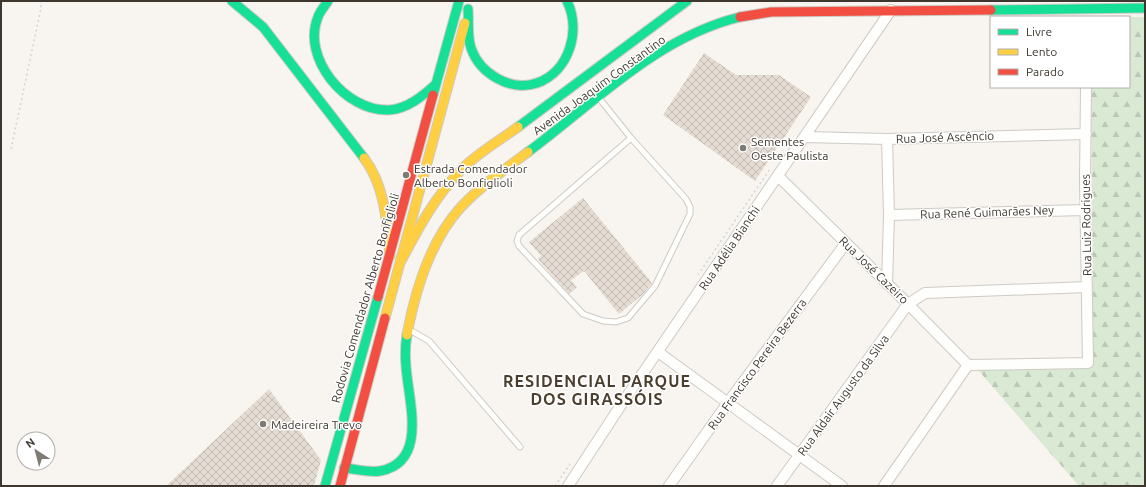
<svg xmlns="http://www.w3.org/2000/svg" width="1146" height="487" font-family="Ubuntu,sans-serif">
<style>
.forest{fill:url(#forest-firs)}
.building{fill:url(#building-cross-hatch)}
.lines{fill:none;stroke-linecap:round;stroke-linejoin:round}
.lane-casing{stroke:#cecac3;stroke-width:7}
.street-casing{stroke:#cecac3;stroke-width:12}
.fast-casing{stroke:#cecac3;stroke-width:11}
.slow-casing{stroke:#cecac3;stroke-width:11}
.jam-casing{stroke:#cecac3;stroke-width:11}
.path{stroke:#d5d4d2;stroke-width:1.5;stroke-dasharray:2 3;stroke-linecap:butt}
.lane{stroke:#fefefd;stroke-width:5}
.street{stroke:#fefefd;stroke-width:10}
.fast{stroke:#16e098;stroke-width:9}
.slow{stroke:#ffcf43;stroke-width:9}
.jam{stroke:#f24e42;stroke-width:9}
.poi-dot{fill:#7f7a73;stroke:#fff;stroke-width:1.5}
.labels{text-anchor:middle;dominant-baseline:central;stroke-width:3;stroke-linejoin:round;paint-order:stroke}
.street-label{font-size:12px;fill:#3e372f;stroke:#fff}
.poi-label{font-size:12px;fill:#3e372f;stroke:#fff;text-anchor:start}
.district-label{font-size:16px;font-weight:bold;letter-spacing:1px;fill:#4b3e2d;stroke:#fff}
</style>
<defs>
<pattern id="forest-firs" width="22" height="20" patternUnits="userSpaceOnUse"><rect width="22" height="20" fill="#dae9d3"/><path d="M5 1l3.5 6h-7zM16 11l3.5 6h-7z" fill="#bcc8b5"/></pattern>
<pattern id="building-cross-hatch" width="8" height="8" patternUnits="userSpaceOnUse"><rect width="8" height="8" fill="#e4dbd2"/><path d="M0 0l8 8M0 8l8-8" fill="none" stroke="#c5bdb5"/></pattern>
</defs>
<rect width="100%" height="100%" fill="#f8f5f0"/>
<!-- forest -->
<path class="forest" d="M1125,17H1145V486H1079L978,370L1093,367L1091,87H1129V17Z"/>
<!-- building -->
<path class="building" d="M704,53L736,75H779L811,97L755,181L663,115Z
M583,198L652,283L642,295L619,314L584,271L571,280L577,287L569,294L538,259L541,256L529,242Z
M269,389L321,460L314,486H166Z"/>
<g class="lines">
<defs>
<path id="lane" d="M599,98L631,138L686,199L690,207V214L655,286L628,318L616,322L603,321L583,314L519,246L517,241L519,235L631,138
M410,330L429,341L520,447"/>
<path id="street" d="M805,137L887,139L1086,134
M887,139L889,215L887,284
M778,176L908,304L968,365
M889,215L1086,210
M658,352L842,486
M968,365L1088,363L1085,180L1086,87
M568,486L621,405L891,10
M669,486L727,404L846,243
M777,486L908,304L925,293L1087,287
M884,486L968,365"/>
<path id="fast" d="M232,1L263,27L364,158
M328,1C325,6 320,11 318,17C301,58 346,112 389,110C407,109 423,96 436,84
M468,9C469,22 467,36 471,48C480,74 511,92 537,83C570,71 581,30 567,1
M991,10L1145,8
M433,95L459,1
M518,127L687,1
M528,152C594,103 657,37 740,17
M344,468C356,469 369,473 380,471C429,462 408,400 406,366C405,355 405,346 407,335
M325,486L378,297"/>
<path id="slow" d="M364,158C385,186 387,222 390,256
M400,263C418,229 434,198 461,170C476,154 500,140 518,127
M385,318L465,23
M407,335C415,291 430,241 461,207C481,186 505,169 528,152"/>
<path id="jam" d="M740,17L771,12L991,10
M378,297L433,95
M340,486L385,318"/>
</defs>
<!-- lane casing -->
<use href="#lane" class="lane-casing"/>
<!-- street casing -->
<use href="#street" class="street-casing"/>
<!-- fast casing -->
<use href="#fast" class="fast-casing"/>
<!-- slow casing -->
<use href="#slow" class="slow-casing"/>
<!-- jam casing -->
<use href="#jam" class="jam-casing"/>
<!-- path -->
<path class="path" d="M11,149L41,8V1
M698,275L770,169
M555,486L570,464"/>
<!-- lane -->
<use href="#lane" class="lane"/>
<!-- street -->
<use href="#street" class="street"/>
<!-- fast -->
<use href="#fast" class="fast"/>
<!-- slow -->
<use href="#slow" class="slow"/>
<!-- jam -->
<use href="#jam" class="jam"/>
</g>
<!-- markers -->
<g class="poi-dot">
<circle cx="743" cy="148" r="4"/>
<circle cx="406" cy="175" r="4"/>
<circle cx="263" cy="424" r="4"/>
</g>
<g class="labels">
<!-- street labels -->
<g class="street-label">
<text transform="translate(599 85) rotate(-36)">Avenida Joaquim Constantino</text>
<text transform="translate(945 137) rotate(-2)">Rua José Ascêncio</text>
<text transform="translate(987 212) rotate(-2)">Rua René Guimarães Ney</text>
<text transform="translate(1086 225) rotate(-91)">Rua Luiz Rodrigues</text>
<text transform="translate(729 248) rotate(-56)">Rua Adélia Bianchi</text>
<text transform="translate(874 270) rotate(44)">Rua José Cazeiro</text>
<text transform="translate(365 298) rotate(-74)">Rodovia Comendador Alberto Bonfiglioli</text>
<text transform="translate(757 364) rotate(-54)">Rua Francisco Pereira Bezerra</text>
<text transform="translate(843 395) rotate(-54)">Rua Aldair Augusto da Silva</text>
</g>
<!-- poi labels -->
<g class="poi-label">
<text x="751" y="141">Sementes<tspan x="751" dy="14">Oeste Paulista</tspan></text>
<text x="414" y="168">Estrada Comendador<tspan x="414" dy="14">Alberto Bonfiglioli</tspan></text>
<text x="271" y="424">Madeireira Trevo</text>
</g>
<!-- district labels -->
<g class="district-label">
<text x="597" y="381">RESIDENCIAL PARQUE<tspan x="597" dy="18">DOS GIRASSÓIS</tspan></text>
</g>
</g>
<!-- border -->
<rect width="1146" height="487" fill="none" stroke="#3e372f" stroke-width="4"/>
<!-- legend -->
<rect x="990" y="16" width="140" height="72" fill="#ffffff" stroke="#b2afac"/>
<rect x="998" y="29" width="20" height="6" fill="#16e098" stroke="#b2afac"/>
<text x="1026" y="36" font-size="12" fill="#3e372f">Livre</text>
<rect x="998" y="49" width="20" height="6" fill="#ffcf43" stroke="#b2afac"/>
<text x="1026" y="56" font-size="12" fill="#3e372f">Lento</text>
<rect x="998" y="69" width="20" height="6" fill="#f24e42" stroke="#b2afac"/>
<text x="1026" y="76" font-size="12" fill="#3e372f">Parado</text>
<!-- north arrow -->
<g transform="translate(36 451) rotate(324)"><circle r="19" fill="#ffffff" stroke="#b2afac"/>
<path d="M0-3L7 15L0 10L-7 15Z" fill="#7f7a73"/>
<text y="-6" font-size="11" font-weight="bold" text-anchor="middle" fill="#3e372f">N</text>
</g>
</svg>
